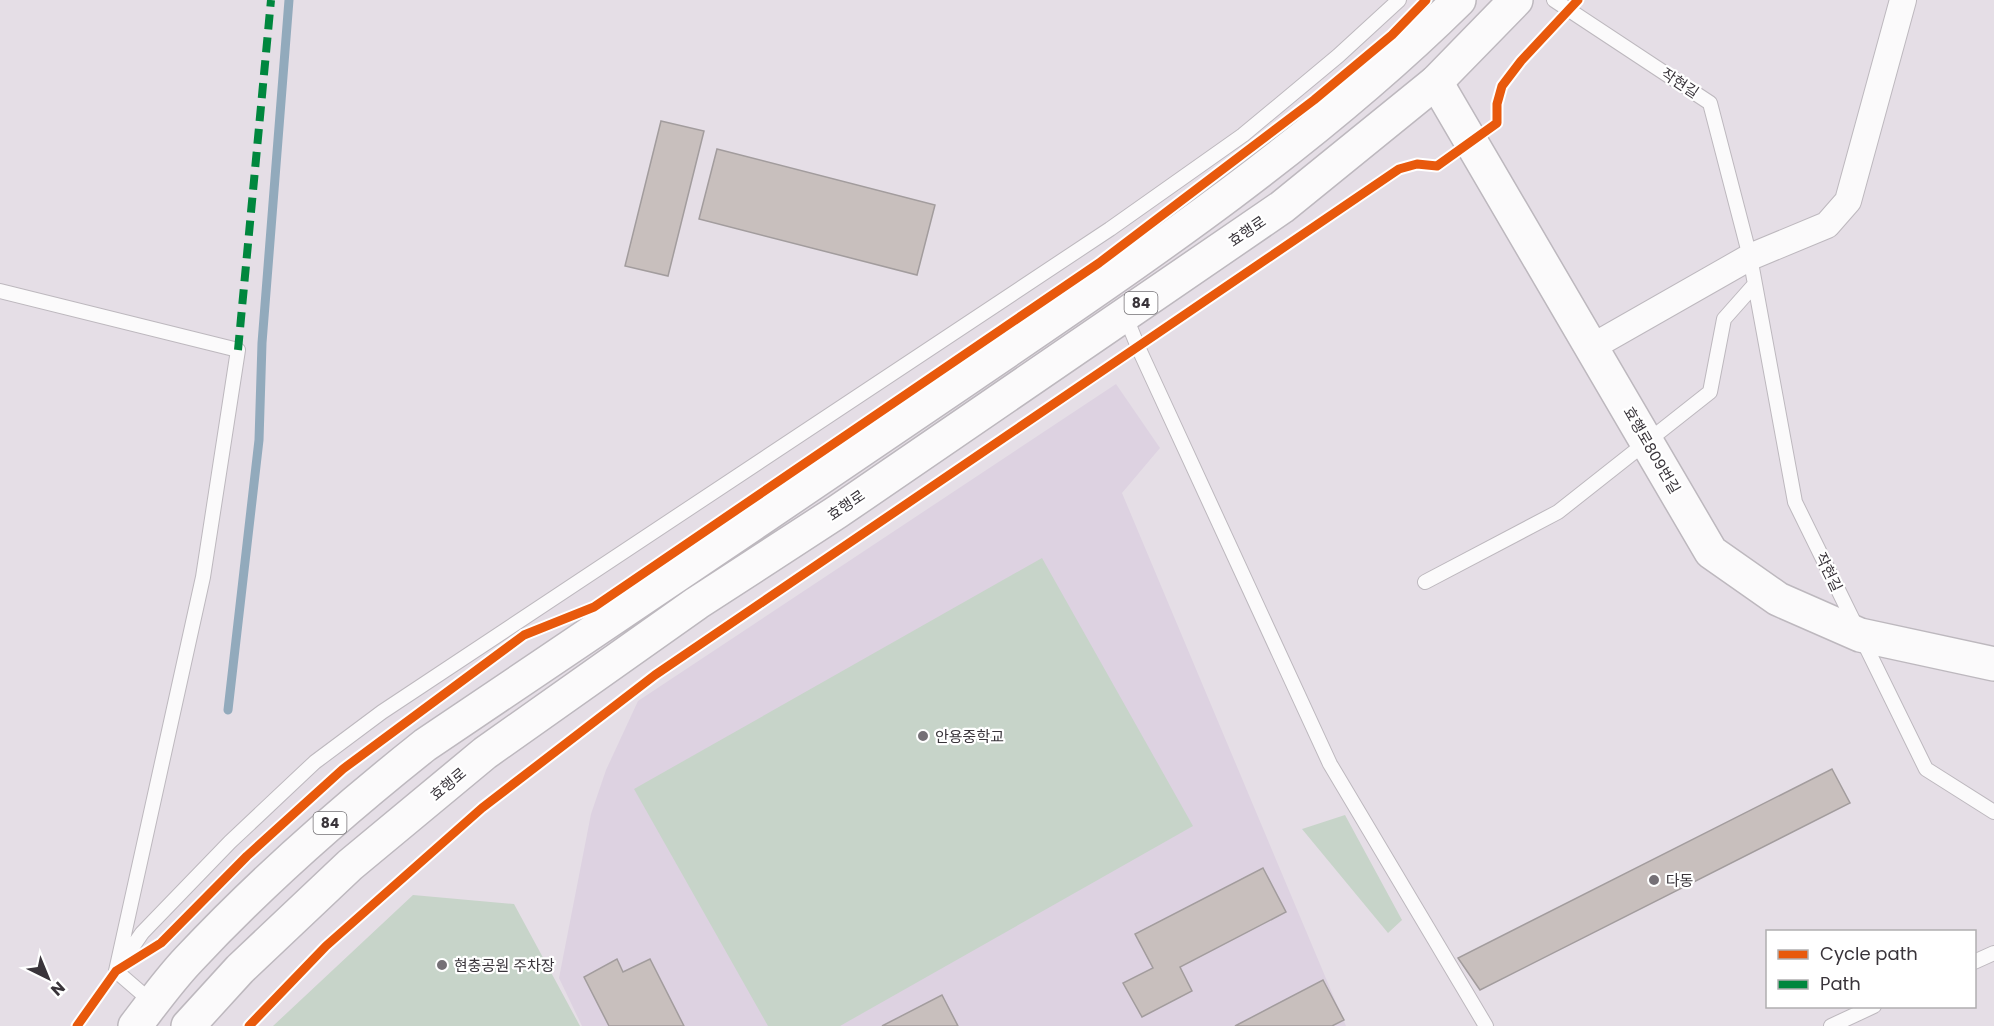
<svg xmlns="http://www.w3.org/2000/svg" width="1994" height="1026" font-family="Poppins,'Noto Sans KR',sans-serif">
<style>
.built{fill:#ddd2e1}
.green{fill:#c7d4c9}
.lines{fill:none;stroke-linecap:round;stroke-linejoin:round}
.stream{stroke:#92aabc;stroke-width:9}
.building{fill:#c8bfbd;stroke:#a29c9d;stroke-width:1.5}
.lane-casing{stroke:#bdb8be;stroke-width:16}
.street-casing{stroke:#bdb8be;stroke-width:28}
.secondary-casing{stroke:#bdb8be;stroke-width:36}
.primary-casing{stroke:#bdb8be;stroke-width:36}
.lane{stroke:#fbfafb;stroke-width:14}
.street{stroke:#fbfafb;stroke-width:26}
.secondary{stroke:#fbfafb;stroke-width:33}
.primary{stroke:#fbfafb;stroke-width:33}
.quiet{stroke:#00873e;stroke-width:8;stroke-dasharray:15 8;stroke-linecap:butt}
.cycleway-casing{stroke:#fff;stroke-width:13}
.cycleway{stroke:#e8590c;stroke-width:9}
.poi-dot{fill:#757076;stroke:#fff;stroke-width:2}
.labels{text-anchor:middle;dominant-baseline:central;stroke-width:4.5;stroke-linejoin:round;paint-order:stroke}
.shield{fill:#fff;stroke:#747175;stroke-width:1.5}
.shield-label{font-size:14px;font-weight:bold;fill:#39343a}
.street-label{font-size:15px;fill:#39343a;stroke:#fff}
.poi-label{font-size:15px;fill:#39343a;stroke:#fff;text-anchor:start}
</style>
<rect width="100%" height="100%" fill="#e5dee6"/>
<!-- built -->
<path class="built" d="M1116,384L1160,448L1122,493L1346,1026H582L559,978L591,814L606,770L638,701Z"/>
<!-- green -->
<path class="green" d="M1042,558L1193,826L840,1026H768L634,789Z
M1345,815L1402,920L1388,933L1302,829Z
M413,895L514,904L580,1026H273Z"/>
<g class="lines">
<!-- stream -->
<path class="stream" d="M228,710L259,440L262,343L289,0"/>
</g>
<!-- building -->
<path class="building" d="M661,121L704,131L668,276L625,266Z
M717,149L935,205L917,275L699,219Z
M1832,769L1850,803L1480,990L1458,958Z
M1263,868L1286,912L1180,967L1192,991L1142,1017L1123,983L1153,968L1135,934Z
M617,959L623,972L650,959L684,1026H609L584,977Z
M1323,980L1344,1020L1332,1026H1235Z
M942,995L958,1026H882Z"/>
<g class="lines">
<defs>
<path id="lane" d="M1554,0L1710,103L1750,257L1795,502L1926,769L1994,812
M0,291L238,350L203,577L116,971L153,1003
M1125,315L1138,347L1330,764L1486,1026
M1425,582L1558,512L1710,392L1724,319L1755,284
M1974,962L1994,953
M116,971L142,933L230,842L315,762L382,712L1110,229L1243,135L1338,56L1399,0
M1831,1026L1874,1006"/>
<path id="street" d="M1592,347L1750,257L1827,225L1848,201L1903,0"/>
<path id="secondary" d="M1436,82L1711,552L1778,599L1860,635L1994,664"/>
<path id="primary" d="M135,1026C152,1004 169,980 189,959C262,881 342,811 425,745C608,622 790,499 972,375C1141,260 1313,144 1459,0
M188,1026L240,969L350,865L485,753L697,603L837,512L1282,207L1436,82L1516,0"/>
</defs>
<!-- lane casing -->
<use href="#lane" class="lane-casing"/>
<!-- street casing -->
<use href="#street" class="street-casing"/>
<!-- secondary casing -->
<use href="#secondary" class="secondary-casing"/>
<!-- primary casing -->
<use href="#primary" class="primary-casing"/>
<!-- lane -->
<use href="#lane" class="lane"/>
<!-- street -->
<use href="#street" class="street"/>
<!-- secondary -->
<use href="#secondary" class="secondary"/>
<!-- primary -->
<use href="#primary" class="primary"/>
<!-- quiet -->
<path class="quiet" d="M238,350L271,0"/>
<defs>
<path id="cycleway" d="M77,1026L116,971L161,943L247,856L343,769L524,635L594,607L1099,263L1314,100L1392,35L1426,0
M249,1026L326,946L482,808L655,675L1399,169L1417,164L1437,166L1497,123V104L1502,86L1521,61L1578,0"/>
</defs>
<!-- cycleway casing -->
<use href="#cycleway" class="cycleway-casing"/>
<!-- cycleway -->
<use href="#cycleway" class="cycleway"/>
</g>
<!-- markers -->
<g class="poi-dot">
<circle cx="923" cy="736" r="6"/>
<circle cx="1654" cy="880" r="6"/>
<circle cx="442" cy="965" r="6"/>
</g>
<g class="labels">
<!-- shield labels -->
<g class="shield">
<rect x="1124.5" y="292" width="33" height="22" rx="4.5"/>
<rect x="313.5" y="812" width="33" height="22" rx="4.5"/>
</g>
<g class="shield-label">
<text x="1141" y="303">84</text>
<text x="330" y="823">84</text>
</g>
<!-- street labels -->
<g class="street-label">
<text transform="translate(1680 83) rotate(33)">작현길</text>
<text transform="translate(1247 231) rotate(-34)">효행로</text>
<text transform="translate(1652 450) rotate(60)">효행로809번길</text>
<text transform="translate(846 505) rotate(-34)">효행로</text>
<text transform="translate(1829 572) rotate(64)">작현길</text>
<text transform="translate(448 784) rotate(-40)">효행로</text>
</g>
<!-- poi labels -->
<g class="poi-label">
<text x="935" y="736">안용중학교</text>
<text x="1666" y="880">다동</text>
<text x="454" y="965">현충공원 주차장</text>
</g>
</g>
<!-- legend -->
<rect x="1766" y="930" width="210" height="78" fill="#ffffff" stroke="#b0aeb0" stroke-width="1.5"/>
<rect x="1778" y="950" width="30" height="9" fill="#e8590c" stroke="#b0aeb0" stroke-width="1.5"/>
<text x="1820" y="960" font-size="18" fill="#39343a">Cycle path</text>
<rect x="1778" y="980" width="30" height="9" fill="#00873e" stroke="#b0aeb0" stroke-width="1.5"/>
<text x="1820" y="990" font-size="18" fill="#39343a">Path</text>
<!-- north arrow -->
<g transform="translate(48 978) rotate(137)" stroke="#ffffff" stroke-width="4.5" paint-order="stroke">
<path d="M0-4.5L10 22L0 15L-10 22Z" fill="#39343a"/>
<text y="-9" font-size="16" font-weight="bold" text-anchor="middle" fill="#39343a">N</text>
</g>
</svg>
